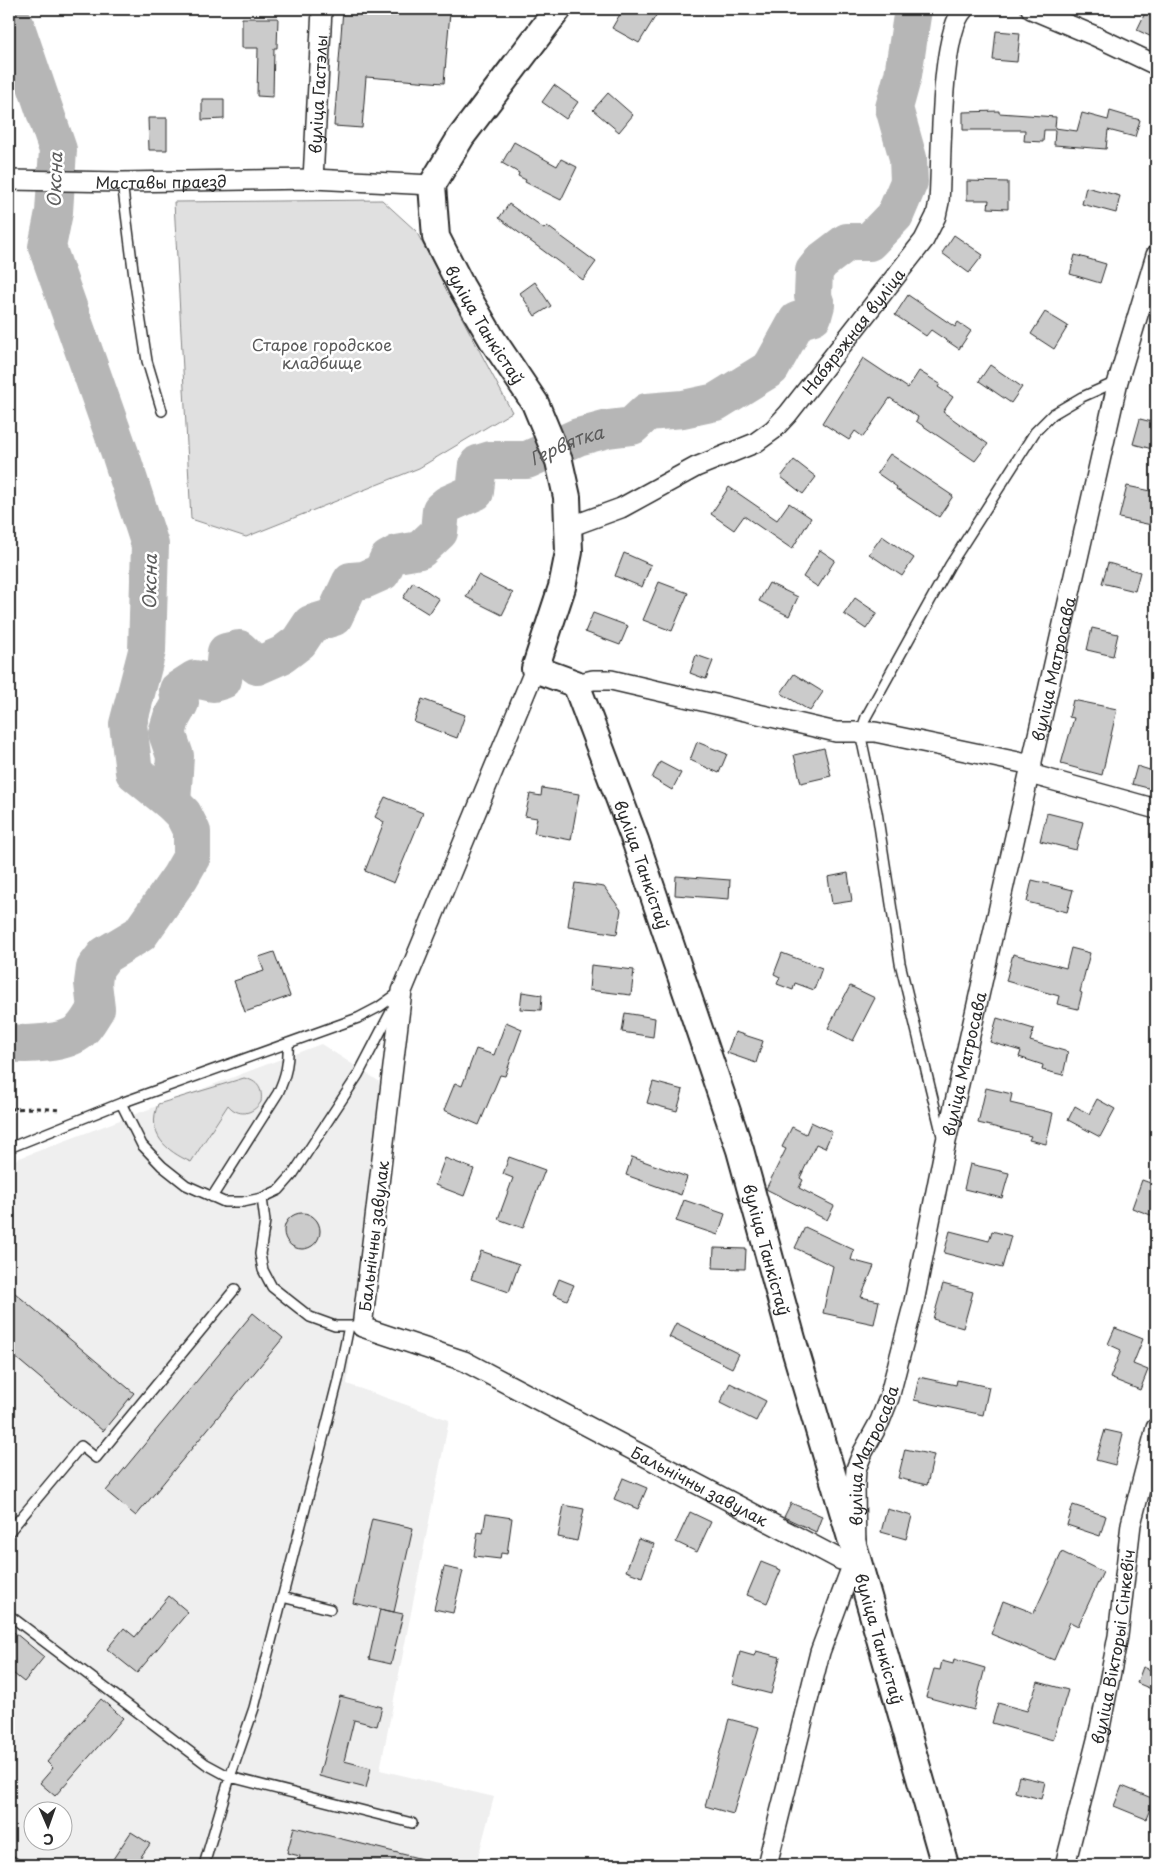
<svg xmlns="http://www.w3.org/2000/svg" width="1165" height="1874" font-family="'Playpen Sans',sans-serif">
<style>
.built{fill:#efefef;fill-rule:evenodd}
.green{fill:#e0e0e0;stroke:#868686}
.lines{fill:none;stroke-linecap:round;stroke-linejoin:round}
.river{stroke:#b6b6b6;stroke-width:38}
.building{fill:#cbcbcb;stroke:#2b2b2b}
.lane-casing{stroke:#2b2b2b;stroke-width:12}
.street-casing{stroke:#2b2b2b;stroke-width:22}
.secondary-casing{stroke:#2b2b2b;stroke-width:30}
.path{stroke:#2b2b2b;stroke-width:3;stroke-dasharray:5 4;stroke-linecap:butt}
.lane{stroke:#fff;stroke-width:9}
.street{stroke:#fff;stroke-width:19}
.secondary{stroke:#fff;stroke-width:26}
.labels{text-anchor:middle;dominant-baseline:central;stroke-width:5;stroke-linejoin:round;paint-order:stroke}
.street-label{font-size:16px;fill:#2b2b2b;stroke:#fff}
.park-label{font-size:16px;fill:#585858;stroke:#fff}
.water-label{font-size:18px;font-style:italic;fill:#5c5c5c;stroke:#fff}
</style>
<rect width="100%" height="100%" fill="#fff"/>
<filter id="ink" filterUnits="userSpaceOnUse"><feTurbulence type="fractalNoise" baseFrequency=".02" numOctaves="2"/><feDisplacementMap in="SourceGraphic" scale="10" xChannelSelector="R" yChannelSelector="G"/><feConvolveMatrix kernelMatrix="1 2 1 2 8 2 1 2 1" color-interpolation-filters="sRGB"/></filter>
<g filter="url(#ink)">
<!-- built -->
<path class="built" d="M321,1044L380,1082L347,1384L449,1420L380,1770L494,1797L476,1865H9V1162ZM32,1812H62V1842H32Z"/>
<!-- green -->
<path class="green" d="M382,200L416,231L512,412L419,468L246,537L191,519L174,202Z
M244,1078C258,1081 263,1089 261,1102C252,1115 238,1117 228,1105L191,1162C166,1151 146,1134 158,1104Z"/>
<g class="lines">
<!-- river -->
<g class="river">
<path d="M9,15L15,24L58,150L54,212L47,247L121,456L150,545L147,651L128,724L134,772L172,803L183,814L192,832V856L180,877L140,934L105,955L95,968L93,983L96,1009C91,1016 87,1025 80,1031C66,1044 27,1045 9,1043"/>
<path id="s1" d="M172,803L175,756L167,733L172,717L180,703L178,690L195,679L213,683L223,680L226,652L239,649L257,666L282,655L299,642L311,624L334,617L351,581L364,580L382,572L388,559L397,554L420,550L439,532L441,510L448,504L475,492L478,464L491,460H527L578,437L608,429L632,426L647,412L683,409L716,402L771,368L797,321L813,316L816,305L813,296L814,271L822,261L847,242H869L895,215L909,182L908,158L894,108L903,75L913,9"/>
</g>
</g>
<!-- building -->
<path class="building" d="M343,9H406L450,12L444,83L366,77L362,128L334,126Z
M623,9H660L639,43L612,28Z
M1147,9H1156V39L1137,30Z
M242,18H278L277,48H274L273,97L257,96L258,48H242Z
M996,31L1020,33L1017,62L993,60Z
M554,85L578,102L566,119L542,102Z
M608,93L633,115L619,132L593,110Z
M202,99H224V119L202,120Z
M999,111V113L1056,117L1055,128L1077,131L1082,113L1108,120L1110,111L1140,120L1135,137L1108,130L1106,149L1054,145L1055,130H1044L1043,142L1024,141L1025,130H963V112Z
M148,118H167V150H149Z
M514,142L557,166L561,159L577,167L561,200L525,182L526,180L518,176L519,173L502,163Z
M967,181L1008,182V209L988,208L989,200H967Z
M1086,187L1120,196L1116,213L1082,204Z
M509,204L544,229L547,226L596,262L583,280L499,218Z
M954,235L983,255L969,273L942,253Z
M1075,255L1106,264L1100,283L1070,274Z
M535,282L551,306L535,316L520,293Z
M908,295L955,327L958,322L971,331L959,349L931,330L926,336L895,315Z
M1045,312L1068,326L1054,349L1031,334Z
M863,358L908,388L919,371L940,384L938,387L953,397L943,412L988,444L975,461L916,421L918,417L890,398L863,437L855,431L849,440L822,423Z
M990,365L1022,387L1011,403L979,381Z
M1140,419L1156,423V450L1133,444Z
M890,454L953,496L939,517L896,489L897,487L877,473Z
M794,460L816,477L803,494L781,477Z
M1127,486L1156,492V526L1119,518Z
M729,487L777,520L789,503L811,518L792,549L744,516L734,530L711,514Z
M882,536L914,558L902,576L869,554Z
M820,550L835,560L818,587L803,577Z
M624,553L651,565L642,587L615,576Z
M1108,563L1140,572L1135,591L1102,583Z
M478,575L513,593L502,615L466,597Z
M413,582L439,599L429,614L403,598Z
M659,582L688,593L672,631L643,620Z
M769,583L798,597L789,616L759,601Z
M855,598L877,613L866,629L844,614Z
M593,613L628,626L620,645L585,632Z
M1092,628L1118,634L1113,656L1087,650Z
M696,655L713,661L706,679L690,673Z
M794,674L823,692L810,711L781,693Z
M422,699L465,715L457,738L414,722Z
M1073,700L1117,709L1102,775L1061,764L1074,718L1069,717Z
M697,742L727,754L719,773L690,760Z
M824,748L831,776L801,783L794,755Z
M660,762L681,773L672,790L652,778Z
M1137,766L1156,772V790L1132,784Z
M542,788L579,794L571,840L534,833L537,818L525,816L530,794L541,796Z
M385,797L423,813L394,883L365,871L384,822L375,817Z
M1047,813L1083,822L1076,850L1040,841Z
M848,873L852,901L832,904L828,877Z
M676,876L730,880L729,899L675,895Z
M1032,880L1073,890L1067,912L1027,902Z
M575,883L604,887L621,910L617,934L568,926Z
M1071,948L1090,953L1080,992L1082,993L1078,1009L1057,1004L1059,996L1006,981L1013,954L1066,968Z
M274,952L290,996L245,1012L234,981L264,971L259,957Z
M782,953L822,968L814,990L795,983L793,990L777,984L780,977L774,974Z
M591,965L634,970L631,995L589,990Z
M850,986L875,998L853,1041L828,1028Z
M522,992L542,995L541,1010L520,1009Z
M625,1013L655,1018L653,1037L622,1032Z
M997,1018L1034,1029L1030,1041L1068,1052L1063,1075L1042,1070L1043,1065L1019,1057L1021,1051L990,1042Z
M506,1022L522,1029L505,1076L500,1075L479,1125L444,1110L455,1083L462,1086L476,1049L494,1055Z
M735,1032L763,1041L756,1063L727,1053Z
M653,1082L683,1090L677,1111L647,1103Z
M986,1088L1012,1094L1010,1103L1053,1113L1046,1144L1029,1140L1031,1136L978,1123Z
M1097,1099L1115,1109L1100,1137L1068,1120L1075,1106L1089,1114Z
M811,1122L832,1132L825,1148L816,1144L800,1178L803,1180L799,1188L834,1206L827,1220L766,1189L786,1149L782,1147L792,1127L806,1134Z
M509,1157L545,1170L523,1228L498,1219L513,1178L503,1174Z
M632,1157L687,1177L681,1195L626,1175Z
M445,1158L474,1169L464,1196L435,1185Z
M970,1164L1009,1173L1002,1198L964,1189Z
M1142,1180L1156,1185V1217L1132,1208Z
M684,1200L725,1214L718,1235L676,1221Z
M284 1231a18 18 0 1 1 36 0a18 18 0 1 1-36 0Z
M805,1227L854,1250L851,1260L874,1266L861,1297L879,1301L874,1324L823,1313L833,1266L795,1248Z
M950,1231L989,1241L992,1231L1011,1236L1002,1268L944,1253Z
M714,1248L746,1249L745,1269L713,1268Z
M481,1251L519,1264L509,1292L471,1279Z
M559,1279L574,1285L567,1300L553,1294Z
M943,1284L973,1292L963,1328L933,1319Z
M9,1288L134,1393L103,1431L9,1352Z
M253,1313L283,1338L136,1516L106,1491Z
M676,1323L739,1354L732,1368L669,1337Z
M1115,1328L1143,1339L1133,1364L1148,1370L1140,1390L1110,1378L1121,1350L1108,1344Z
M919,1377L956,1385L957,1380L989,1387L983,1415L914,1400Z
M730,1383L766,1401L756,1421L720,1403Z
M1105,1430L1123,1434L1115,1465L1096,1460Z
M905,1449L934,1455L927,1485L898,1478Z
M623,1478L647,1488L638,1509L614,1499Z
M791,1503L822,1516L816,1532L784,1517Z
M564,1505L584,1509L577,1541L558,1537Z
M1073,1505L1106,1516L1100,1536L1067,1525Z
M887,1509L912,1516L906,1539L881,1532Z
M690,1512L711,1522L697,1552L676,1542Z
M486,1514L512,1518L507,1554L501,1553L500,1559L474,1556L478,1532L483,1533Z
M372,1519L413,1528L394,1612L353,1603Z
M638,1539L654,1544L642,1577L626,1571Z
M1062,1552L1103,1572L1078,1626L1070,1622L1054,1660L991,1634L1003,1601L1034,1613Z
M761,1562L781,1570L767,1603L747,1595Z
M444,1567L463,1571L453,1613L434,1609Z
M169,1596L188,1612L137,1673L107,1649L124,1628L135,1637Z
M380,1609L403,1614L391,1664L369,1659Z
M9,1628L44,1657L24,1682L9,1670Z
M756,1651L780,1657L771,1694L732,1684L740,1652L754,1656Z
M954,1659L985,1668L974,1710L926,1697L934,1669L940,1670L942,1661L953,1664Z
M1143,1667L1156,1672V1691L1137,1683Z
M1038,1682L1068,1690L1053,1740L992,1723L998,1703L1027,1711Z
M340,1696L382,1707L377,1726L354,1720L344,1761L371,1768L366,1788L319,1776Z
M101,1699L123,1718L55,1796L40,1783L53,1768L47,1762Z
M729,1719L759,1727L733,1814L705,1806Z
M1019,1776L1045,1782L1041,1799L1015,1792Z
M1122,1786L1154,1799L1146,1819L1114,1806Z
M294,1827L422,1859L421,1865H298L300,1856L287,1853Z
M131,1832L150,1844L135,1865H109Z"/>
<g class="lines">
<defs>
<path id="lane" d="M122,182L134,277L147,361L162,411
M121,1103L142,1145L162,1166L186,1185L224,1202H243L262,1198L279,1190L293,1174L358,1075L395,1004
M942,1136L900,963L877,812L861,737V731L866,717L950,565L1035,432L1053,414L1082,397L1118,381
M9,1148L121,1103L358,1018L379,1007L400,992
M212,1197L278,1093C286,1076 289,1062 288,1043
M262,1198L265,1221L260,1254L263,1270L272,1287L310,1317L335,1326H353
M9,1532L81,1446L96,1458L235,1289
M282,1597L330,1609
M9,1615L206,1764L230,1777L412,1823
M9,1859L17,1865
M204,1865L230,1777L254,1708L338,1380L349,1326"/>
<g id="street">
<path d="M1031,9L1095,36L1156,65"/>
<path id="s2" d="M313,179L322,9"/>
<path id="s3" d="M9,180L122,182L313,179L432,185"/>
<path id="s4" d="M569,527L621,508L696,467L755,443L773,430L788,414L924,240L936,216L939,202C942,162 939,34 964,9"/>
<path id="s5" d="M535,669L402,991L362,1327L464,1361L841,1560H848L856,1555"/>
<path d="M576,684L593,680H611L836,732H875L1032,765"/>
<path d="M1030,774L1156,809"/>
<path id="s6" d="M767,1865L820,1652L856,1555L855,1486L856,1469L863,1452L880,1421L889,1398L914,1302L945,1146L1118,381L1156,255"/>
<path id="s7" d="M1065,1865L1100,1728L1118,1636L1131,1524L1156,1428"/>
</g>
<g id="secondary">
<path id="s8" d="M558,9L461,137L432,185L436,237L461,286L492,339L535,403L559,461L567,497L569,552L562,587L535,669L576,684L635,840L740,1150L792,1339L856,1555L945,1865"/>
</g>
</defs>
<!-- lane casing -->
<use href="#lane" class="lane-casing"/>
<!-- street casing -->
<use href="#street" class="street-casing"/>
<!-- secondary casing -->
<use href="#secondary" class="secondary-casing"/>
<!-- path -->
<path class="path" d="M9,1109L37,1108L61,1110"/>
<!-- lane -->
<use href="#lane" class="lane"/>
<!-- street -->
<use href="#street" class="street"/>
<!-- secondary -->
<use href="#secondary" class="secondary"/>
</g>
</g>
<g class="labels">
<!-- street labels -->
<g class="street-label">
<text stroke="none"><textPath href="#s2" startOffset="85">вуліца Гастэлы</textPath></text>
<text stroke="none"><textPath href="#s3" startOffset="152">Маставы праезд</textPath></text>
<text stroke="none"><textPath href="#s8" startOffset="369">вуліца Танкістаў</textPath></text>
<text stroke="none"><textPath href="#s4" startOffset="354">Набярэжная вуліца</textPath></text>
<text stroke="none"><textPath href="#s6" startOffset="1235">вуліца Матросава</textPath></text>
<text stroke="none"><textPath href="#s8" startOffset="975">вуліца Танкістаў</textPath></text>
<text stroke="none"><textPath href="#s6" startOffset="830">вуліца Матросава</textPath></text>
<text transform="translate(373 1236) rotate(-83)">Бальнічны завулак</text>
<text stroke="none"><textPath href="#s8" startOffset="1380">вуліца Танкістаў</textPath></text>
<text stroke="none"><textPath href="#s6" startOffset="426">вуліца Матросава</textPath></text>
<text stroke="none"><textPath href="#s5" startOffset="1061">Бальнічны завулак</textPath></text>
<text stroke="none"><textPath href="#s8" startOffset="1785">вуліца Танкістаў</textPath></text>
<text stroke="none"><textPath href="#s7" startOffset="224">вуліца Вікторыі Сінкевіч</textPath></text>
</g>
<!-- park labels -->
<g class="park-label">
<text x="322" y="344">Старое городское<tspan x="322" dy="18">кладбище</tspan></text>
</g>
<!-- water labels -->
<g class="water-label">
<text transform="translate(54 180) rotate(-88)">Оксна</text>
<text stroke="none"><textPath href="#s1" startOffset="655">Гервятка</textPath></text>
<text transform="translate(149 582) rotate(-89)">Оксна</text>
</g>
</g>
<!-- margin -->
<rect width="1165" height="1874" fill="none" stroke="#fff" stroke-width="30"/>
<rect x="15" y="15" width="1135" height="1844" fill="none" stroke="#2b2b2b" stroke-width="2" filter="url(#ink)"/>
<!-- north arrow -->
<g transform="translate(48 1826) rotate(178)"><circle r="24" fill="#ffffff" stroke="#aaaaaa"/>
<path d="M0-4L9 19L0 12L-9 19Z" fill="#2b2b2b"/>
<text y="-8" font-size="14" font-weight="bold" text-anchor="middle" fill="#2b2b2b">С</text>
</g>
</svg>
